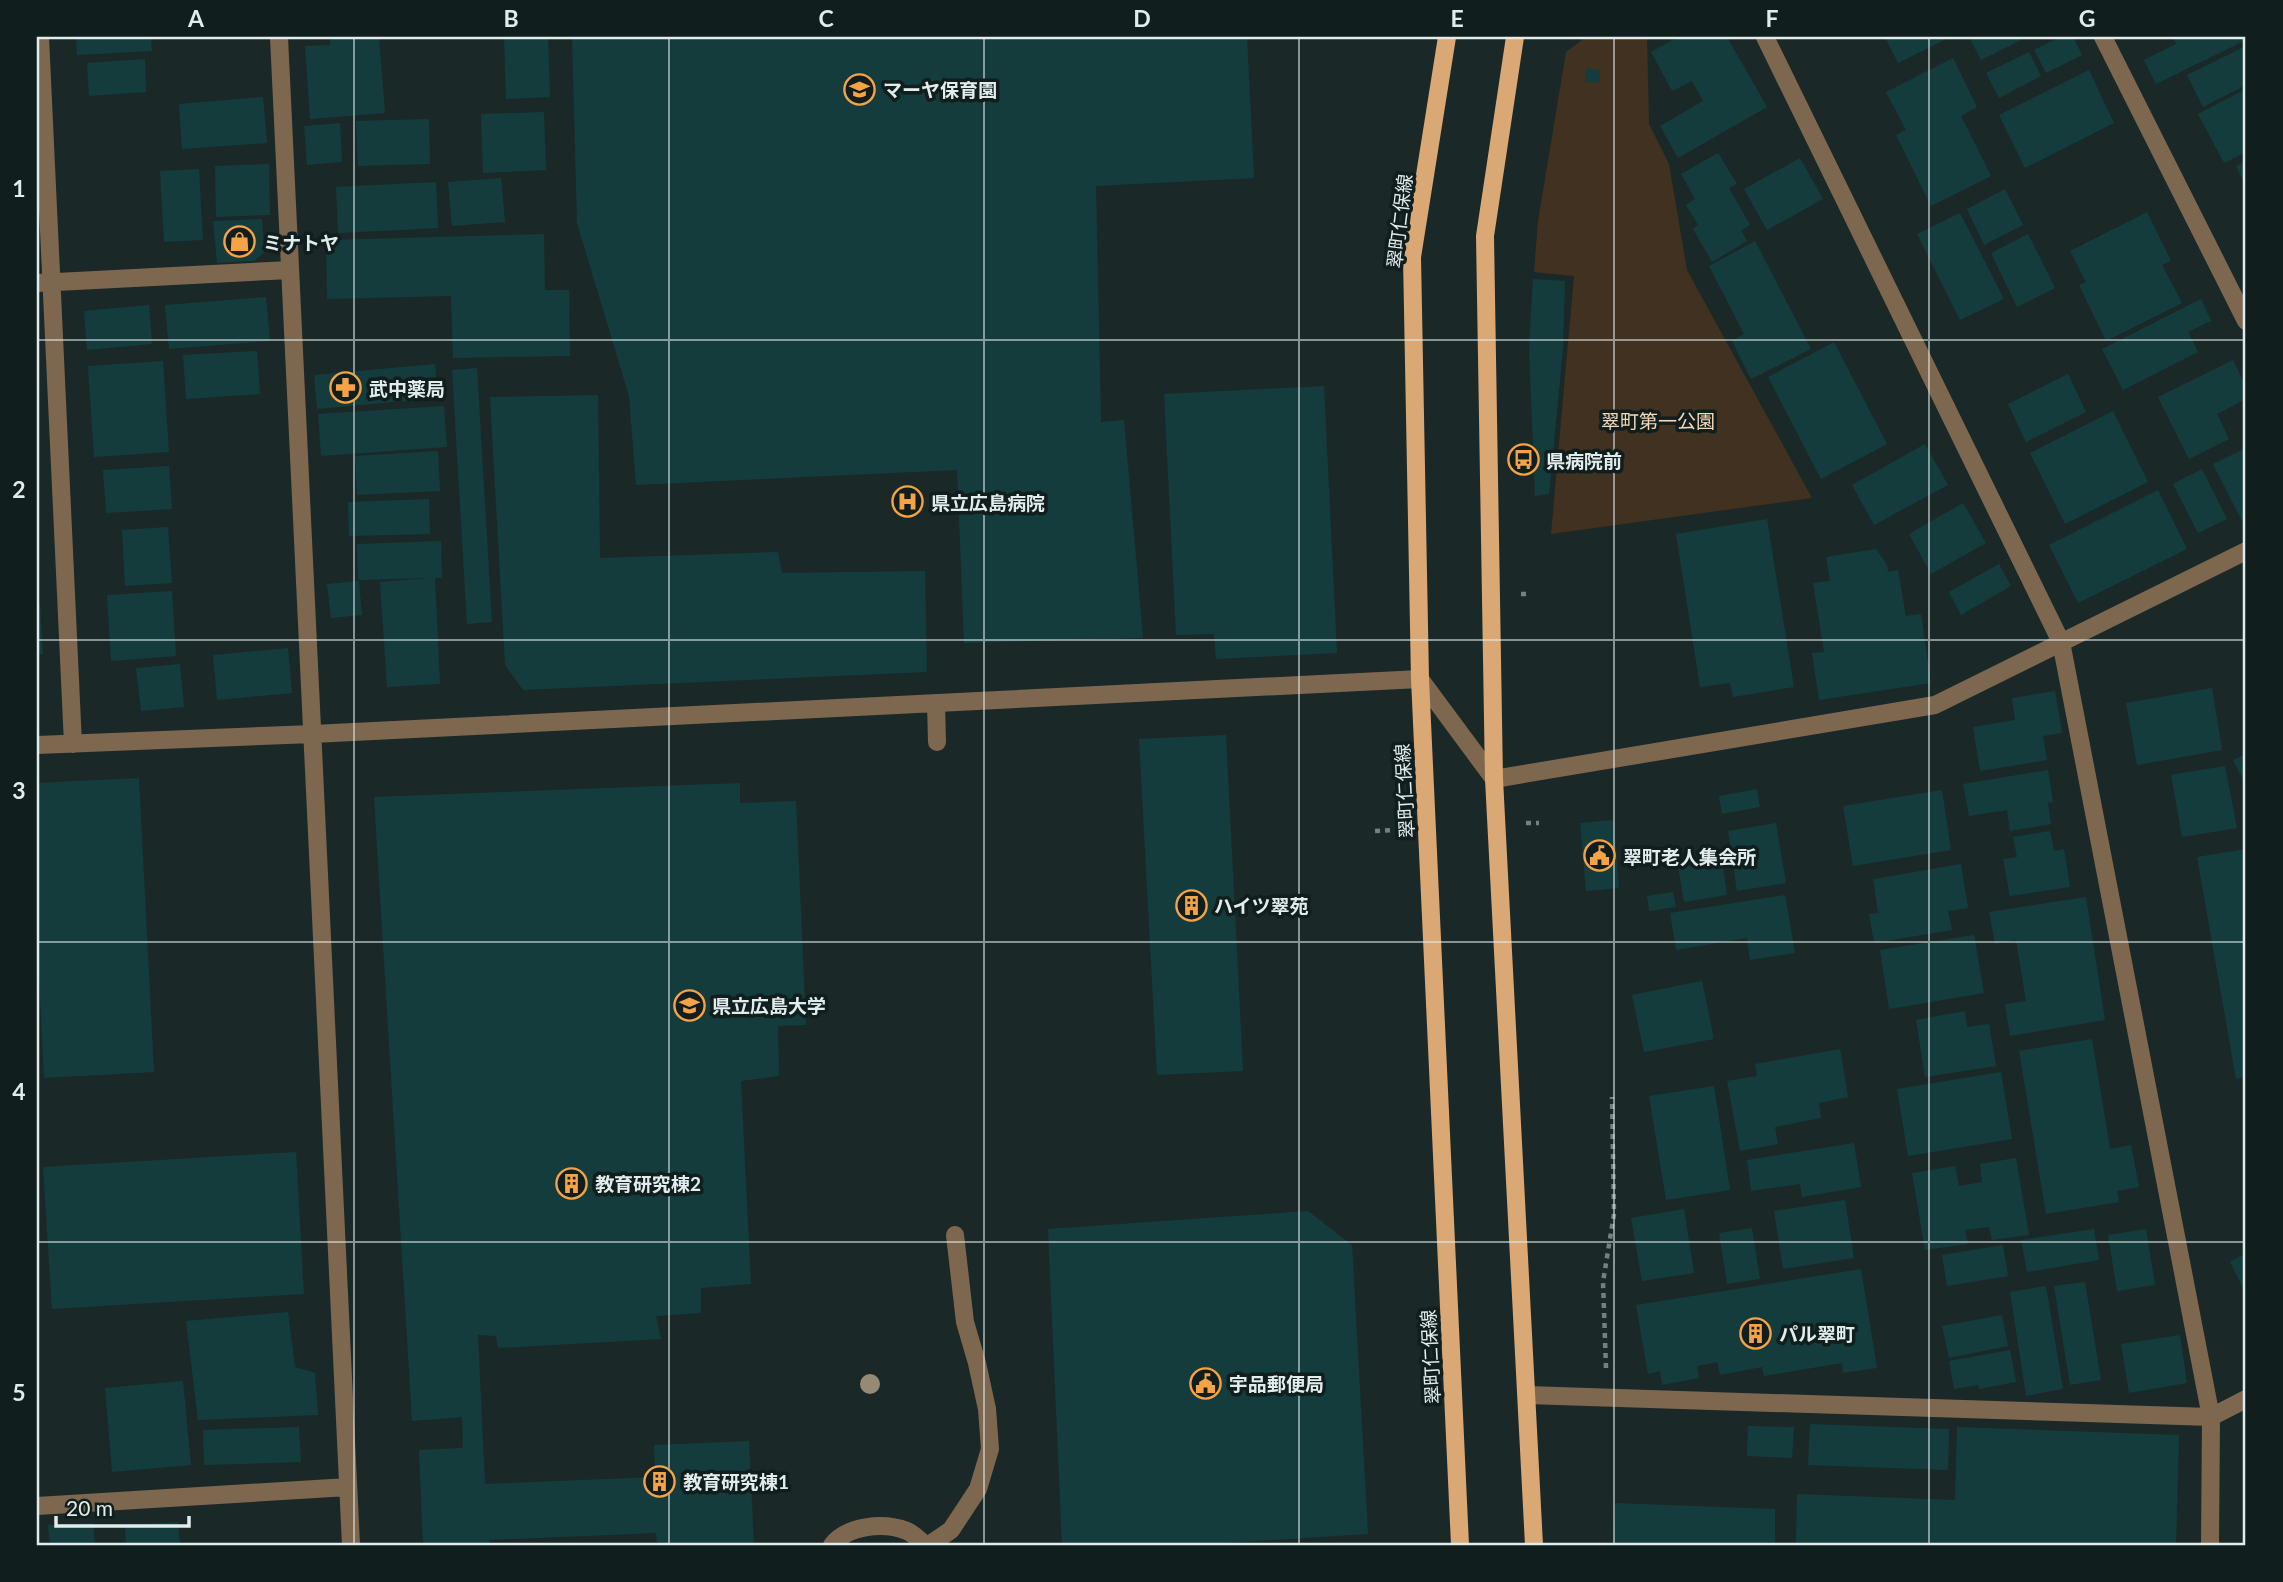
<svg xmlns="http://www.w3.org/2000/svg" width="2283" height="1582" font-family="Lato,'Noto Sans JP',sans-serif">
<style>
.green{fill:#413120}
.building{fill:#153c3d}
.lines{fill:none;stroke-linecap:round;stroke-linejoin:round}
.path{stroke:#758080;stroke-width:4.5;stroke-dasharray:5 5;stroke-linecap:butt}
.minor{stroke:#7e674f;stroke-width:18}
.major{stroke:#d9a875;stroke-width:18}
.tree{fill:#968976}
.grid{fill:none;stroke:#e3ecec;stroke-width:2;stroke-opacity:0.55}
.labels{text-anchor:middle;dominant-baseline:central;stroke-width:7;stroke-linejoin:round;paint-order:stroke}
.poi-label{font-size:19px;font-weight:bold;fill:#e3ecec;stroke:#111e1e;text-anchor:start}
.street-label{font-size:19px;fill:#e3ecec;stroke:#111e1e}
.park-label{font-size:19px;fill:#fad8b6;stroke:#111e1e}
.neatline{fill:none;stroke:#e3ecec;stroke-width:2.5}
.grid-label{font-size:23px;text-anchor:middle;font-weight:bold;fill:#e3ecec}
</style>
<rect width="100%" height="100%" fill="#1b2828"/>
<!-- green -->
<path class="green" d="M1586,37H1647L1649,124L1669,164L1687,270L1812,498L1551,534L1574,276L1534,272L1538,221L1566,52Z"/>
<!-- building -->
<path class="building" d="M76,37H151L152,51L77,55Z
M330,37H379L385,113L310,119L305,46L330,45Z
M504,37H548L550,97L506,99Z
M572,37H1247L1254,178L1096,186L1101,422L1124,420L1143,638L964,643L957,470L636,485L629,396L577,223Z
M1678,37H1727L1767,107L1678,158L1660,126L1703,101L1692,81L1672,91L1651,52Z
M1885,37H1950L1898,63Z
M1969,37H2022L2023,39L1981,60Z
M2060,37H2073L2082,55L2046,73L2034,50Z
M2173,37H2246V40L2156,84L2144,60L2176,44Z
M2246,46V85L2203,107L2187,75Z
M2029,52L2041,76L1999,98L1986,73Z
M1953,58L1977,107L1961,116L1991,176L1931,206L1896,135L1906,130L1886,92Z
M145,59L146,92L89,96L87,63Z
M1586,68L1600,70V83L1585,82Z
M2089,70L2114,123L2025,168L1999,115Z
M2246,89V152L2224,163L2198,114Z
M263,97L267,143L182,149L179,104Z
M544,112L546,170L483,173L481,114Z
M429,119L430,164L358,166L356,121Z
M340,123L342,162L307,165L304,126Z
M1718,153L1737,184L1729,188L1750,225L1741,230L1747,241L1712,262L1693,229L1698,225L1686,205L1695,199L1681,174Z
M1800,158L1823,199L1767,230L1744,189Z
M2246,161V186L2236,166Z
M269,164L270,215L216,217L215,166Z
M199,169L203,240L164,242L160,171Z
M501,178L505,222L452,226L448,182Z
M436,182L438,228L338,233L336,187Z
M2005,189L2023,225L1984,245L1967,209Z
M2147,212L2171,261L2162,265L2182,303L2106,341L2079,285L2086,282L2070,251Z
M1960,213L2004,299L1960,320L1917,234Z
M262,219L264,252L254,261L217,263L213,221Z
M544,234L545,290H569L570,356L453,358L451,296L327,299L326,240Z
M2028,234L2055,288L2017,307L1991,253Z
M1755,241L1811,349L1751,379L1732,341L1744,334L1709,266Z
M1533,279L1565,281L1563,349L1549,494L1535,496L1529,348Z
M266,297L270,341L169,349L165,305Z
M2201,299L2211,321L2188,332L2198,352L2123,390L2102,349Z
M149,305L152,344L87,350L84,311Z
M1834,342L1887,444L1821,479L1768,377Z
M257,351L260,394L186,399L183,355Z
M2233,360L2246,387V399L2217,414L2229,439L2189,459L2158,397Z
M163,361L169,452L94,457L88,366Z
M435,364L438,398L317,409L314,375Z
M477,368L492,622L467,624L452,370Z
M2068,374L2086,412L2026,442L2008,404Z
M1324,386L1337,653L1216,659L1214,634L1176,635L1164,394Z
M598,395L600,558L778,552L782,573L925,571L927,672L523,690L505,665L490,397Z
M444,406L447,447L321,456L318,414Z
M2113,411L2148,482L2065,524L2030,453Z
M1925,444L1948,485L1874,525L1852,485Z
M2246,448V519L2242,521L2213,464Z
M438,451L440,491L357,495L355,456Z
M169,466L172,509L106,513L103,470Z
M2202,469L2227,519L2198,533L2173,484Z
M2158,490L2187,549L2078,603L2049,545Z
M429,499L430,534L349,536L348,502Z
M1963,503L1986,543L1931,574L1909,534Z
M1767,519L1794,687L1733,697L1730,683L1700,687L1676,534Z
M168,527L172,583L125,586L122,530Z
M441,541L442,578H435L440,684L387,687L380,582L429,578L358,580L357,544Z
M1876,549L1887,565L1888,572L1898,570L1906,616L1921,614L1931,683L1819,700L1812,653L1824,652L1813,583L1830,581L1826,557Z
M1999,564L2011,586L1961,615L1949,592Z
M359,581L362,615L331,618L327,584Z
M172,591L176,656L111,661L107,595Z
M37,603H40L43,654H37Z
M288,648L292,693L217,700L213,655Z
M180,664L184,707L141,711L136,668Z
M2212,688L2222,750L2137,765L2126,703Z
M2055,691L2062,733L2043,736L2047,760L1980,771L1973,727L2015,720L2012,698Z
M1226,735L1243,1071L1157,1075L1139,739Z
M2246,754V785L2233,760Z
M2225,766L2237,828L2182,837L2171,775Z
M2048,770L2053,802L2048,803L2051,824L2010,831L2007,810L1969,816L1963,784Z
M139,778L154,1072L44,1078L37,935V783Z
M740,783V803L796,801L806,1025L778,1026L779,1076L741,1081L751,1284L701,1288V1313L656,1316L661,1339L498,1348L496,1336L478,1335L485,1484L655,1477L654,1445L749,1441L754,1545H657L656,1533L489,1540L490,1545H423L419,1450L463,1448L462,1417L412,1421L374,797Z
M1757,789L1760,807L1722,814L1719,796Z
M1942,790L1951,850L1853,866L1843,806Z
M1614,820L1619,888L1586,891L1580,823Z
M1776,823L1786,883L1737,891L1728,831Z
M2050,831L2054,851L2064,849L2070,887L2010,896L2003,859L2017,857L2013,837Z
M2246,849V1077L2236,1079L2197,857Z
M1722,859L1727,895L1684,902L1678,867Z
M1961,864L1968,908L1948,911L1952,930L1874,943L1869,914L1878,913L1873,879Z
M1673,892L1676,907L1649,911L1647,896Z
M1785,895L1795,953L1750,960L1747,938L1676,950L1670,913Z
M2086,897L2105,1020L2010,1036L2005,1004L2026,1001L2016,940L1995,944L1989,912Z
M1974,935L1984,993L1889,1009L1880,950Z
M1702,981L1714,1039L1644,1052L1632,995Z
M1965,1011L1967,1027L1989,1024L1996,1066L1925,1077L1916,1020Z
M2092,1039L2110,1149L2131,1145L2139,1187L2117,1191L2119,1202L2046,1214L2019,1051Z
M1840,1049L1848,1097L1819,1103L1821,1118L1775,1127L1778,1144L1740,1151L1727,1081L1757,1076L1755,1064Z
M2001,1072L2012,1139L1908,1156L1897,1089Z
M1714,1086L1730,1190L1666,1200L1649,1096Z
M1854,1143L1861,1187L1802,1197L1800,1184L1751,1191L1747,1160Z
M296,1152L304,1294L52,1309L43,1167Z
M2016,1158L2029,1235L1992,1240L1989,1227L1965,1230L1968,1244L1925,1250L1912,1173L1955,1166L1959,1186L1982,1182L1980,1164Z
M1845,1200L1854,1258L1783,1269L1774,1211Z
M1684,1209L1694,1273L1642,1281L1631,1218Z
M1308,1211L1352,1245L1368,1534L1193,1545H1062L1048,1229Z
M1752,1228L1760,1279L1727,1284L1719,1233Z
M2094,1229L2099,1260L2027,1272L2021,1240Z
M2146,1229L2155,1285L2117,1291L2108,1235Z
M2003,1245L2008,1276L1947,1286L1942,1255Z
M2246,1253V1294L2230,1262Z
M1861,1269L1877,1368L1843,1373L1842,1363L1764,1376L1762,1367L1720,1375L1717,1362L1697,1366L1699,1378L1662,1385L1660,1371L1648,1374L1636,1305Z
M2085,1282L2101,1380L2070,1385L2054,1286Z
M2046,1286L2063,1389L2026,1396L2010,1292Z
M288,1312L295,1367L315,1373L318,1415L198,1420L186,1321Z
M2002,1315L2008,1346L1949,1358L1942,1326Z
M2180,1335L2187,1383L2129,1393L2121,1344Z
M2010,1350L2016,1382L1979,1389L1978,1385L1954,1389L1949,1361Z
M183,1381L191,1465L112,1472L105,1388Z
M1810,1424L1949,1429L1948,1470L1808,1465Z
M1748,1426L1794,1427L1792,1458L1747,1456Z
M299,1427L301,1462L204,1465L203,1430Z
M1957,1427L2179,1435L2176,1545L2127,1543V1545H1796L1797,1494L1955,1500Z
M1615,1503L1775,1509V1545H1613Z
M178,1522L180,1545H126L125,1525Z
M93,1523L95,1545H50L48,1525Z"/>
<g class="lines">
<!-- path -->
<path class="path" d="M1521,594H1531
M1526,823H1539
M1375,831L1395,830
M1606,1368L1603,1282L1614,1214L1612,1097"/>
<!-- minor -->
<path class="minor" d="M40,37L73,744
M279,37L351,1545
M1765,37L2061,642L2211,1417L2210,1545
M2103,37L2246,321
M37,283L290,270
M936,703L937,742
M37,745L313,734L1420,679L1494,779L1935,705L2246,551
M1527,1395L2211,1417L2246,1399
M37,1506L348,1487
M832,1545C848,1525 884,1522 907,1531C914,1534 920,1541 926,1545
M929,1545L951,1530L978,1489L990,1449L987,1409L977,1363L965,1322L955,1235"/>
<!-- major -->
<path class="major" d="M1447,37L1412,257L1420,679L1460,1545
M1515,37L1485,236L1494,779L1534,1545"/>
</g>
<!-- trees -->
<circle class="tree" cx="870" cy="1384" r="10"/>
<!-- grid -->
<path class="grid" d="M354,37V1545M669,37V1545M984,37V1545M1299,37V1545M1614,37V1545M1929,37V1545M37,340H2246M37,640H2246M37,942H2246M37,1242H2246"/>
<!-- icons -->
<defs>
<symbol id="school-ring" viewBox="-11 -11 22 22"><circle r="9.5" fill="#111e1e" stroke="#f5a345" stroke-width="1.5"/><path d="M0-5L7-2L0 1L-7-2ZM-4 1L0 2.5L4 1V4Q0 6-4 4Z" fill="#f5a345"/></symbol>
<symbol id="shop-ring" viewBox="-11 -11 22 22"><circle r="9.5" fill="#111e1e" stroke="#f5a345" stroke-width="1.5"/><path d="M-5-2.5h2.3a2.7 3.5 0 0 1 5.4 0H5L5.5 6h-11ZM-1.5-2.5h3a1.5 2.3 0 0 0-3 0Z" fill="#f5a345"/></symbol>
<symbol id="pharmacy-ring" viewBox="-11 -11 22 22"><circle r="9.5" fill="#111e1e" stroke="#f5a345" stroke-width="1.5"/><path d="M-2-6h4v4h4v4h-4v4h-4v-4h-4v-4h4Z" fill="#f5a345"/></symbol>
<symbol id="bus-ring" viewBox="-11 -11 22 22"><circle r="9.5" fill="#111e1e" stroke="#f5a345" stroke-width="1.5"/><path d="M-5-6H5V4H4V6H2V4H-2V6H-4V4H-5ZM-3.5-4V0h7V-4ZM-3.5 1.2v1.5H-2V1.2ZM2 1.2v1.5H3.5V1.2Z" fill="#f5a345"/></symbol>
<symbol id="hospital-ring" viewBox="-11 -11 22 22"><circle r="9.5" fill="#111e1e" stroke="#f5a345" stroke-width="1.5"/><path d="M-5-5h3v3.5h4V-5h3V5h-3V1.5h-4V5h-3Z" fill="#f5a345"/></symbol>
<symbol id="civic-ring" viewBox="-11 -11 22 22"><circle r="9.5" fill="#111e1e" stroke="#f5a345" stroke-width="1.5"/><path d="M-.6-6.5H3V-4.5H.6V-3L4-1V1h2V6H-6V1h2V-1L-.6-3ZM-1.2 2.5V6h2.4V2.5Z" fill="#f5a345"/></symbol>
<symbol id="building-ring" viewBox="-11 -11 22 22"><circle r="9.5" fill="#111e1e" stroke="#f5a345" stroke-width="1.5"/><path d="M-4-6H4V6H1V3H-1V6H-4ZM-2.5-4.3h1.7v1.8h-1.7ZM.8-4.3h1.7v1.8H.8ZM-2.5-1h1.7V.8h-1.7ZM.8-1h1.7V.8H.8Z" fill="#f5a345"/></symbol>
<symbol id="university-ring" viewBox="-11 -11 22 22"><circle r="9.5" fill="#111e1e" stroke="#f5a345" stroke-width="1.5"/><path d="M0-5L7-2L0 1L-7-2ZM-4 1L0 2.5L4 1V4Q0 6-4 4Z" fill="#f5a345"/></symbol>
</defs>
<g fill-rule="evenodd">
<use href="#school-ring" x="842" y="72" width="35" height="35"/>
<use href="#shop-ring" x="222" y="224" width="35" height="35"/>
<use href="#pharmacy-ring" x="328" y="370" width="35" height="35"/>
<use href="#bus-ring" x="1506" y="442" width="35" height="35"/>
<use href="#hospital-ring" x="890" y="484" width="35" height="35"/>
<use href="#civic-ring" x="1582" y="838" width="35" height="35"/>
<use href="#building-ring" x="1174" y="888" width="35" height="35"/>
<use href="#university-ring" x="672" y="988" width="35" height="35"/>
<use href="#building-ring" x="554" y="1166" width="35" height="35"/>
<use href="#building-ring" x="1738" y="1316" width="35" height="35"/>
<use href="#civic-ring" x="1188" y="1366" width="35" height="35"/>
<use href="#building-ring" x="642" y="1464" width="35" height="35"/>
</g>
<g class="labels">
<!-- poi labels -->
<g class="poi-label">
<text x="883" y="89">マーヤ保育園</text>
<text x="263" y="242">ミナトヤ</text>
<text x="369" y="388">武中薬局</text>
<text x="1546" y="460">県病院前</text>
<text x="931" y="502">県立広島病院</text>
<text x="1623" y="856">翠町老人集会所</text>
<text x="1214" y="905">ハイツ翠苑</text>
<text x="712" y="1005">県立広島大学</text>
<text x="595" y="1183">教育研究棟2</text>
<text x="1779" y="1333">パル翠町</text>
<text x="1229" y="1383">宇品郵便局</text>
<text x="683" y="1481">教育研究棟1</text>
</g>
<!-- street labels -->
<g class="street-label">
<text transform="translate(1399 221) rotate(-83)">翠町仁保線</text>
<text transform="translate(1404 791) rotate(-93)">翠町仁保線</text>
<text transform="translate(1430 1357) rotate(-93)">翠町仁保線</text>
</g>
<!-- park labels -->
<g class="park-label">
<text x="1658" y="420">翠町第一公園</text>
</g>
</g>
<!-- border -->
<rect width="2283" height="1582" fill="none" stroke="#111e1e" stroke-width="77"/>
<!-- scale -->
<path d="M56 1516v10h133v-10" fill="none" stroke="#e3ecec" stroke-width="3.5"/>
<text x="66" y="1516" font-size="21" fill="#e3ecec" stroke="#111e1e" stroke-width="5" paint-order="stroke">20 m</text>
<rect x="38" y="38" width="2206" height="1506" class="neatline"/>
<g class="grid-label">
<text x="196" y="27">A</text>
<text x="511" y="27">B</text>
<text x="826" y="27">C</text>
<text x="1142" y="27">D</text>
<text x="1457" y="27">E</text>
<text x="1772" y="27">F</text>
<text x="2087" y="27">G</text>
<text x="19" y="197">1</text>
<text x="19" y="498">2</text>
<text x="19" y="799">3</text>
<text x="19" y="1100">4</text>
<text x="19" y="1401">5</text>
</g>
</svg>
